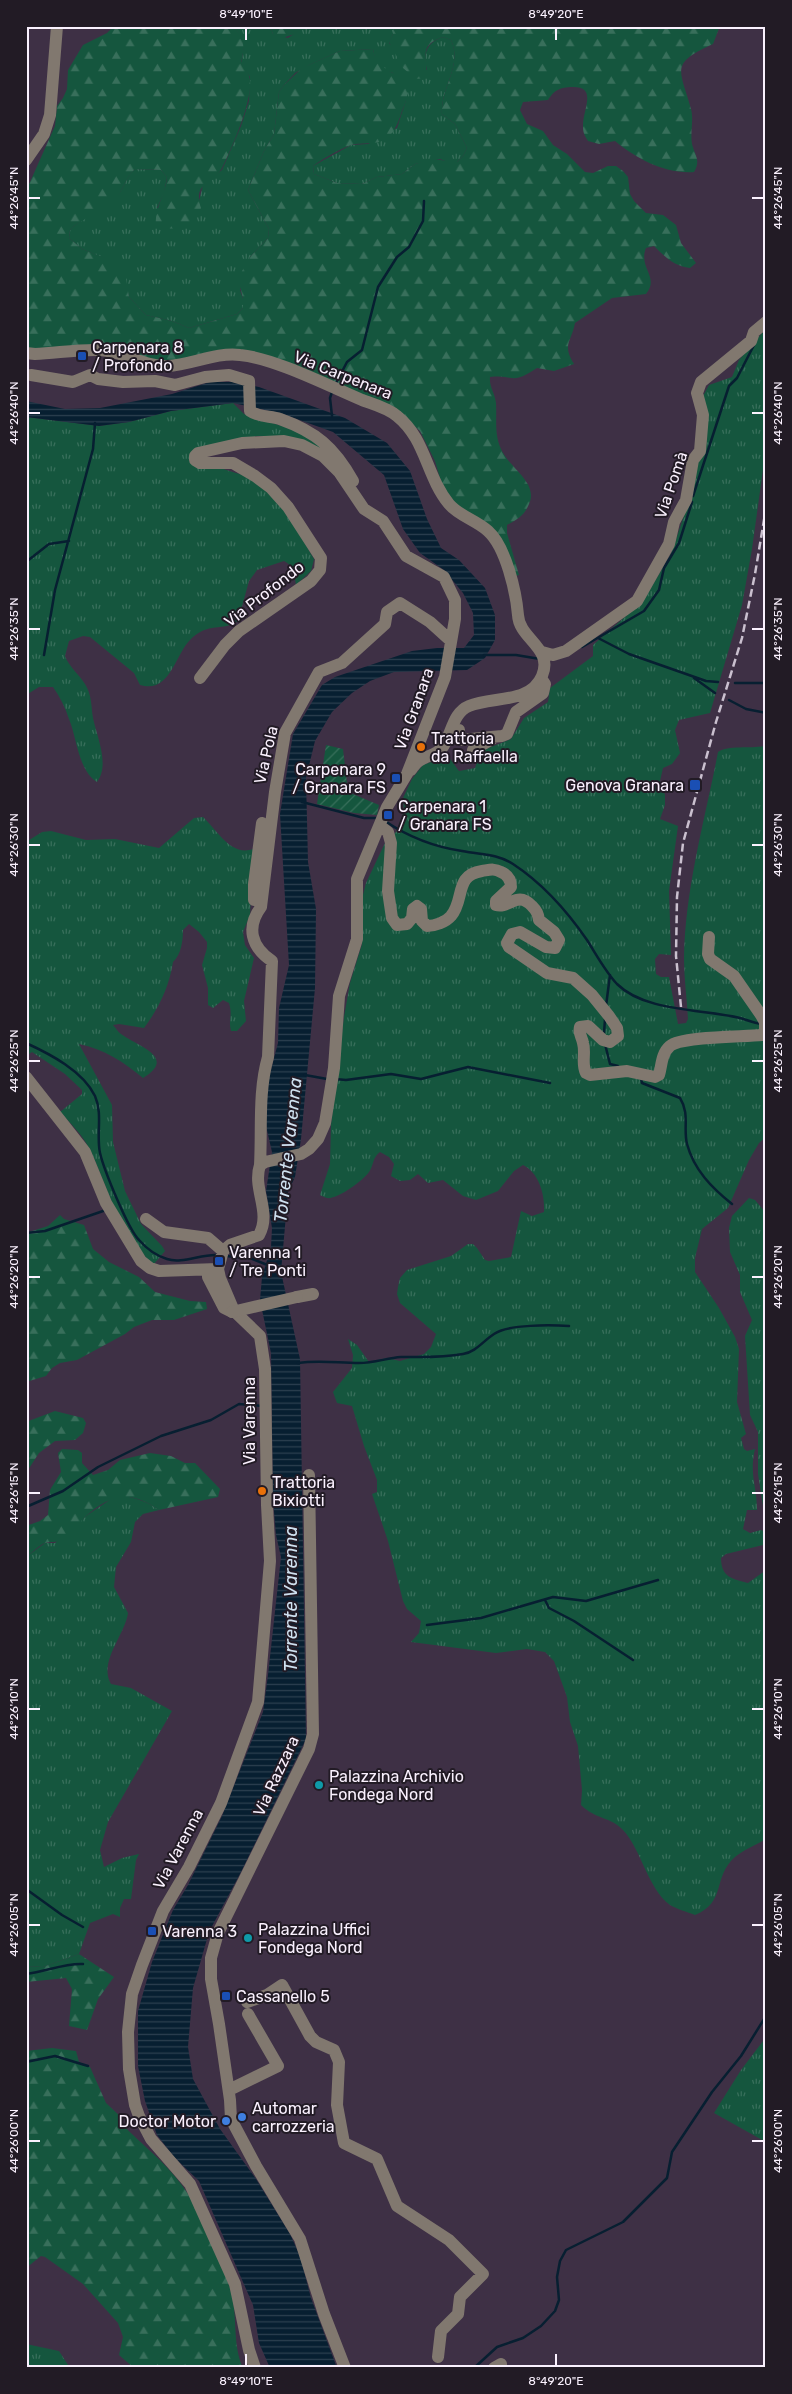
<svg xmlns="http://www.w3.org/2000/svg" width="792" height="2394" font-family="Rubik,sans-serif">
<style>
.grass{fill:url(#grass-tufts)}
.forest{fill:url(#forest-firs)}
.garden{fill:url(#garden-furrows)}
.water{fill:url(#water-rules)}
.lines{fill:none;stroke-linecap:round;stroke-linejoin:round}
.stream{stroke:#071f31;stroke-width:2.5}
.minor{stroke:#81786f;stroke-width:12}
.rail{stroke:#cac0cf;stroke-width:2.5;stroke-dasharray:8 4;stroke-linecap:butt}
.minor-bridge{stroke:#81786f;stroke-width:12}
.ticks{fill:none;stroke:#faf1fe;stroke-width:2}
.transit-dot{fill:#1a4fb4;stroke:#221b25;stroke-width:2}
.food-dot{fill:#e8710a;stroke:#221b25;stroke-width:2}
.culture-dot{fill:#0f9aa8;stroke:#221b25;stroke-width:2}
.shop-dot{fill:#3f7fe0;stroke:#221b25;stroke-width:2}
.labels{text-anchor:middle;dominant-baseline:central;stroke-width:4;stroke-linejoin:round;paint-order:stroke}
.poi-label{font-size:16px;fill:#faf1fe;stroke:#221b25;text-anchor:start}
.street-label{font-size:16px;fill:#faf1fe;stroke:#221b25}
.water-label{font-size:18px;font-style:italic;fill:#cfe1f0;stroke:#221b25}
.neatline{fill:none;stroke:#faf1fe;stroke-width:2}
.ticks-label{font-size:12px;text-anchor:middle;fill:#faf1fe}
</style>
<defs>
<pattern id="grass-tufts" width="24" height="20" patternUnits="userSpaceOnUse" patternTransform="scale(1.25)"><rect width="24" height="20" fill="#15563e"/><path d="M3 7l-1-3M5 7V3M7 7l1-3M15 17l-1-3M17 17v-4M19 17l1-3" fill="none" stroke="#386f5b"/></pattern>
<pattern id="forest-firs" width="22" height="20" patternUnits="userSpaceOnUse" patternTransform="scale(1.25)"><rect width="22" height="20" fill="#15563e"/><path d="M5 1l3.5 6h-7zM16 11l3.5 6h-7z" fill="#386f5b"/></pattern>
<pattern id="garden-furrows" width="10" height="10" patternUnits="userSpaceOnUse" patternTransform="scale(1.25)"><rect width="10" height="10" fill="#15563e"/><path d="M-1 1l2-2M0 10L10 0M9 11l2-2" fill="none" stroke="#386f5b"/></pattern>
<pattern id="water-rules" width="6" height="5" patternUnits="userSpaceOnUse" patternTransform="scale(1.25)"><rect width="6" height="5" fill="#071f31"/><path d="M0 2.5h6" fill="none" stroke="#2c4050"/></pattern>
</defs>
<rect width="100%" height="100%" fill="#3e3045"/>
<!-- grass -->
<path class="grass" d="M233,26H270L273,34L288,38L305,26H393V34L389,43L391,45L427,70C423,53 426,43 443,37L451,40C463,66 440,88 442,114L455,124L467,148L463,156L457,162H448L440,159L415,164L402,174L377,177L362,184L337,183L314,174L313,166L351,145L368,144L397,128L406,100L393,73C380,69 375,62 373,49L340,51L309,65L295,73L284,85L279,92L274,134L264,151L248,190L269,229L268,238L250,257L240,290L243,299V308L237,314L189,328L172,321L146,315L129,297L121,265L82,249L69,238L70,230C82,217 109,207 118,195C125,187 126,176 135,169L161,170L167,177L164,193L157,208L199,201L203,185L222,170L241,126L249,101L250,77L241,63C245,48 244,38 233,26Z
M766,332V448L752,549L742,605L710,713L679,720L675,730L680,753L672,764L663,768L660,781L665,795V805L660,819L678,826L669,891L671,955L659,954L655,959L656,974L661,977H669L678,1024L686,1023L688,1019C687,999 684,979 684,959C685,888 705,820 718,752C729,745 752,749 766,746V1137L759,1143L749,1160L728,1208L702,1229L695,1258V1272L719,1308L735,1337L739,1349L737,1402L746,1434L741,1438L744,1449L747,1451L755,1449C749,1474 757,1486 757,1510H747L743,1529L750,1533L761,1530L766,1532V1542L763,1545L726,1554L721,1558C721,1577 732,1579 748,1583L766,1570V1839C756,1845 743,1850 735,1857C712,1877 727,1902 695,1915C687,1912 677,1909 670,1905C648,1889 641,1849 623,1830C611,1817 595,1819 581,1805L582,1790L578,1746L570,1722L567,1697L554,1661L545,1652L527,1649L496,1653L411,1642L419,1633L421,1621L407,1609L403,1601L388,1541L372,1494L377,1492V1480L364,1446L352,1406L337,1403L333,1392L352,1368L353,1355L348,1339L357,1345L369,1362L387,1358L400,1361L424,1354L431,1347L436,1334L400,1303L397,1294L398,1287L400,1278L407,1270L451,1256L468,1244H473L477,1248L485,1260L489,1261L511,1257L521,1211L532,1216L544,1212C545,1194 539,1173 523,1165L514,1171L498,1191L476,1200L463,1196L443,1180L428,1183L418,1174L410,1180L400,1181L391,1176L394,1164L389,1157L380,1152C372,1158 374,1165 369,1172C363,1181 336,1200 327,1198C326,1198 320,1195 320,1195L330,1164L331,1125L344,1017L350,983L362,944V899L366,883L385,843L396,832L404,811L403,798L412,779L423,765L448,756L459,771L475,768L481,751L511,739L524,718L548,702L550,688L593,656V645L643,601L671,554L691,495L703,396L709,385L732,377L739,360L762,333Z
M233,403L244,414L301,432L334,457L280,436H258L197,448C203,454 210,461 217,466C228,472 242,473 253,480C281,499 298,531 314,559L311,571L296,585C294,574 294,566 284,561L257,570L249,581L238,621C223,632 208,621 190,640C175,655 170,694 140,685L134,673L90,637L83,636L69,641L65,656C69,667 79,674 85,684C92,695 91,706 93,718C97,737 110,765 97,782C78,770 77,738 69,719C65,707 60,697 53,687H39L26,695V417L99,426L129,422L171,411Z
M203,817C217,830 231,857 253,849L250,915L243,932L245,945L254,958L244,1001L246,1021L237,1031H231C228,1020 233,1016 229,1003L223,1000L213,1008L208,1005V988L202,965L207,948V942L199,932L189,924L183,930C183,941 181,955 173,962C169,987 159,1008 144,1028L119,1024L113,1025C116,1028 118,1032 121,1034C137,1046 178,1057 143,1078C124,1062 104,1049 79,1044L112,1105L113,1142L125,1191L141,1224L162,1246L165,1251L154,1264C120,1240 107,1183 89,1148C82,1134 70,1123 60,1112L82,1094V1090L65,1074L32,1052L26,1056V842L42,832L51,831L86,840L115,839L159,848L194,818Z
M749,1198L755,1200L766,1213V1508L763,1506L758,1474V1432L750,1415L745,1336L752,1320L740,1292V1275L730,1252L729,1228L732,1216Z
M121,1496C135,1497 148,1502 159,1510L143,1514L135,1522L131,1542L116,1567L114,1587L128,1613C125,1635 98,1662 111,1684L131,1688L172,1711L108,1822L100,1850L104,1867L122,1858L139,1854L136,1860L131,1899H124L120,1908V1917L113,1914L90,1923L79,1954L43,1967L26,1966V1643L28,1641L26,1640V1557L45,1543H55L86,1516L111,1499Z
M766,2037V2142L714,2113L741,2070Z
M26,2344L59,2351L70,2368H26Z"/>
<!-- forest -->
<path class="forest" d="M114,26H233C245,38 245,47 241,62C244,67 248,71 249,76C256,94 231,150 222,168C214,184 192,182 201,208C195,225 172,234 156,225C154,208 166,194 167,177L161,170L135,169C125,178 123,192 113,202C101,215 82,217 70,230L69,238L82,249L121,264L125,272L129,297L146,315L172,321L189,328L237,314L243,308V299L239,281L241,273L250,257L268,238L269,229L248,190L264,151L274,134L279,92L284,85L302,68L340,51L373,49C377,75 404,69 407,92C408,100 403,107 401,114C396,130 389,143 370,143C363,144 357,143 351,145C338,150 324,158 313,166L314,174L337,183L362,184L377,177L402,174L415,164L432,159L457,162L463,156L467,148L455,124L442,114C440,88 463,66 451,40L443,37C416,46 430,58 425,78L416,79L403,68L389,42L393,34V26H720L713,44C669,64 680,69 691,109C694,120 690,132 692,144C695,156 701,160 694,172C665,174 637,159 615,141L599,144L588,141C585,136 583,133 583,127C582,108 602,82 563,88C555,90 552,94 548,100L523,102L520,110L527,124L543,131L553,145L567,154L585,172L593,173L608,166H616L623,171L628,177L630,194L634,201L646,213L663,215L676,225L681,243L696,263L690,268C674,266 665,257 654,246L646,248C638,268 660,277 646,294L612,298L575,323C571,343 562,344 574,364L554,371L537,368C510,386 515,374 490,377C489,387 495,393 496,403C497,418 494,434 501,449C509,468 539,483 529,504C524,516 518,519 507,525V533L519,575L515,576L508,556L458,507L442,485L435,461L420,431L397,410L268,357L173,361L26,349V191L55,126L57,106L63,98L67,89L68,70L83,45L107,33Z
M270,26H305L295,34L279,39L273,34Z
M60,1215L64,1219L84,1225L93,1249L109,1262L139,1277L155,1292L190,1301L206,1302L207,1309L174,1320H152L134,1327L125,1334L77,1360L60,1363L52,1368L46,1376L26,1382V1233L48,1226Z
M55,1411L83,1418L86,1423L83,1433L75,1440L55,1441L39,1453L26,1473V1422Z
M62,1449L78,1450L82,1453V1463L93,1475L108,1470L120,1460L150,1453L171,1456L185,1463H195L220,1489L218,1497L159,1510C131,1490 111,1494 86,1516C78,1523 74,1534 64,1539C58,1543 52,1541 45,1543C39,1545 32,1553 26,1557V1526L40,1521L48,1515L50,1490L61,1472L58,1453Z
M79,1954L114,1977L98,1999L87,2030L69,2026L72,1989L66,1978L26,1982V1966L43,1967Z
M52,2048L76,2051L79,2062L90,2067L106,2103L121,2117L122,2124C141,2144 165,2162 181,2184C201,2210 223,2261 231,2292C238,2317 232,2344 243,2368H134L119,2355L123,2337L118,2323L83,2284L45,2257L41,2256L26,2268V2051Z"/>
<!-- garden -->
<path class="garden" d="M326,745L343,749L348,792L379,805L377,815L354,813L317,804Z"/>
<!-- water -->
<path class="water" d="M210,382H233L259,387L345,418L387,443L410,471L427,519L441,548L459,560L485,588L495,615V640L485,658L467,670L394,672L370,681L352,693L332,712L315,741L306,778L308,862L316,909L315,988L301,1139L295,1177L288,1192L281,1272L300,1359L306,1739L241,1872L209,1932L193,1988L188,2047L193,2079L220,2129L256,2179L290,2234L300,2256L311,2298L337,2368H270L259,2343L253,2305L199,2181L175,2158L157,2135L145,2101L138,2066V2011L152,1962L173,1910L188,1885L222,1816L263,1712L268,1675L281,1557L276,1535L273,1500L271,1353L260,1300L262,1277L271,1247L272,1228L266,1191L272,1152L266,1126L265,1092L278,1043L279,1008L289,965L280,814L293,734L322,685L335,677L412,651L437,648H464L474,635L473,613L463,593L444,570L420,553L403,529L384,475L333,432L283,414L233,403L171,411L129,422L99,426L26,417V401L65,409L100,408L172,394Z"/>
<g class="lines">
<!-- stream -->
<path class="stream" d="M335,385L347,362L362,350L378,287L397,257L409,247L423,221L424,201
M332,392L330,398L332,416
M693,496L729,386L737,378L754,345
M26,562L49,544L69,541
M598,638L629,654L706,681L718,682
M582,647L644,611L659,590L664,568L679,543L692,502
M44,655L55,590L93,449L95,423
M484,655H516L540,659
M694,678L715,693
M735,683H766
M729,700L746,709L766,713
M302,802L364,818H377
M385,821C407,836 435,847 462,851C481,855 496,853 513,864C542,883 567,911 587,940C596,954 605,971 617,984C645,1012 703,1009 740,1018C747,1020 754,1023 762,1024
M606,1006L610,975
M604,1033L605,1019
M26,1043C50,1054 83,1071 95,1096C103,1114 96,1135 100,1153C104,1170 128,1229 139,1240C146,1248 157,1256 167,1259C182,1264 201,1254 217,1255
M605,1044L610,1064L618,1066
M305,1075L327,1079
M641,1078L642,1083L680,1098C690,1114 683,1128 687,1144C694,1170 712,1188 732,1204
M335,1079L346,1080L391,1074L421,1079L468,1067L550,1083
M26,1233L45,1231L106,1210
M225,1256L250,1258L270,1266
M298,1363C319,1360 338,1363 359,1363C374,1363 387,1358 401,1357C422,1357 442,1358 463,1354C476,1352 483,1341 494,1334C508,1324 552,1325 569,1326
M26,1507L63,1491L98,1467L161,1436L211,1420L239,1404L263,1406
M545,1600L549,1608L574,1621L633,1660
M427,1625L481,1618L553,1597L586,1601L658,1580
M26,1889L62,1915L83,1927
M26,1974C46,1972 63,1963 83,1964
M26,2062L55,2056L88,2066
M474,2368L497,2347L523,2338L541,2326L555,2311L559,2300L557,2277L560,2261L566,2250L623,2222L667,2178L672,2152L712,2092L741,2056L766,2016"/>
<!-- minor -->
<path class="minor" d="M26,160L44,134L50,115L57,26
M26,353L35,354C57,353 79,349 100,350C124,351 144,367 167,366C192,365 215,352 240,355C274,358 329,386 362,400C373,404 388,408 397,416C426,439 426,476 449,504C459,516 476,520 488,531C506,547 516,592 518,615C519,639 554,648 542,676C530,704 493,696 469,706C452,713 452,735 442,748C436,756 427,755 419,761C416,763 413,767 411,770
M31,375L73,382L90,375L98,379L123,382L155,381L175,385L205,377L229,375L249,381L250,411C258,417 271,416 280,419C316,432 334,447 353,481
M542,652L553,655L566,651L637,601L669,544L674,522L686,500L693,460L700,451L703,415L697,393L701,382L751,341L754,332L766,322
M200,678L225,645L239,631L311,581L320,570L321,558L288,507L271,488L255,476L233,463H200L195,460V456L198,453L242,443L284,441L302,445L323,456L339,472L364,509L383,521L406,556L444,577L455,600V619L445,677L407,774L387,807L357,879V939L339,996L334,1068L325,1123L318,1139L309,1149L301,1154L265,1162L260,1165C252,1189 272,1212 259,1235L230,1245L223,1251
M459,730L460,740L502,736L507,734L516,712L543,693L545,684L541,678
M473,750L492,739
M380,826L388,832L391,843L388,891L392,918L397,925L407,924L412,918L413,909L417,906L421,909L422,921L427,926C435,926 446,922 451,916C465,900 454,875 482,871C489,870 494,868 501,872C508,875 511,880 511,887L496,901V905C509,909 517,890 532,906C537,911 538,914 539,920L554,932L559,940L555,948L546,947L520,932L512,934L507,943L509,947L547,973L573,978L592,995L609,1016L617,1028L618,1036L610,1042L603,1040L588,1026L580,1027C578,1033 582,1037 583,1043C586,1053 581,1064 586,1073L590,1075L627,1071L655,1077L659,1075C662,1065 661,1054 670,1046C682,1036 743,1037 762,1035L765,1030V1022L761,1015L734,976L710,959L708,954L709,937
M254,900V884L262,823
M26,1077L85,1152L106,1203L141,1261L150,1268L159,1271L218,1269
M260,1165C262,1129 258,1092 268,1057L272,961C251,947 246,927 261,907L275,792L285,733L319,672L342,663L385,624L387,612L400,603L430,622L451,641
M146,1219L164,1232L208,1238L223,1251
M223,1251L218,1269L220,1278L234,1311L260,1336L265,1369L267,1505L270,1561L258,1702L221,1803L189,1867L163,1911L142,1965L132,1994L128,2032L129,2069L135,2105L139,2116L151,2139L190,2184L235,2284L249,2350L255,2368
M216,1287L210,1276L208,1277L224,1308L232,1312
M297,1297L313,1294
M309,1475L313,1734L309,1749L218,1933L211,1958V1979L219,2024L230,2100L231,2119L256,2166L300,2239L324,2314L345,2368
M247,2002L267,1995L282,1985L310,2036L316,2042L334,2050L339,2062L337,2105L344,2143L377,2159L397,2206L449,2240L483,2274L460,2297L458,2314L441,2331L438,2357
M229,2090L278,2066L248,2014
M494,2368L501,2364"/>
<!-- rail -->
<path class="rail" d="M681,1007L676,956L677,897L683,843L716,722L742,638L755,574L766,508"/>
<!-- minor-bridge -->
<path class="minor-bridge" d="M232,1312L297,1297"/>
</g>
<!-- ticks -->
<path class="ticks" d="M246,28V40M556,28V40M28,198H40M752,198H764M28,413H40M752,413H764M28,629H40M752,629H764M28,845H40M752,845H764M28,1061H40M752,1061H764M28,1277H40M752,1277H764M28,1493H40M752,1493H764M28,1709H40M752,1709H764M28,1925H40M752,1925H764M28,2141H40M752,2141H764M246,2354V2366M556,2354V2366"/>
<!-- markers -->
<g class="transit-dot">
<rect x="77" y="351" width="10" height="10" rx="2.5"/>
<rect x="391" y="773" width="10" height="10" rx="2.5"/>
<rect x="689" y="779" width="12" height="12" rx="2.5"/>
<rect x="383" y="810" width="10" height="10" rx="2.5"/>
<rect x="214" y="1256" width="10" height="10" rx="2.5"/>
<rect x="147" y="1926" width="10" height="10" rx="2.5"/>
<rect x="221" y="1991" width="10" height="10" rx="2.5"/>
</g>
<g class="food-dot">
<circle cx="421" cy="747" r="5"/>
<circle cx="262" cy="1491" r="5"/>
</g>
<g class="culture-dot">
<circle cx="319" cy="1785" r="5"/>
<circle cx="248" cy="1938" r="5"/>
</g>
<g class="shop-dot">
<circle cx="242" cy="2117" r="5"/>
<circle cx="226" cy="2121" r="5"/>
</g>
<g class="labels">
<!-- poi labels -->
<g class="poi-label">
<text x="92" y="347">Carpenara 8<tspan x="92" dy="18">/ Profondo</tspan></text>
<text x="431" y="738">Trattoria<tspan x="431" dy="18">da Raffaella</tspan></text>
<text x="386" y="769" text-anchor="end">Carpenara 9<tspan x="386" dy="18">/ Granara FS</tspan></text>
<text x="684" y="785" text-anchor="end">Genova Granara</text>
<text x="398" y="806">Carpenara 1<tspan x="398" dy="18">/ Granara FS</tspan></text>
<text x="229" y="1252">Varenna 1<tspan x="229" dy="18">/ Tre Ponti</tspan></text>
<text x="272" y="1482">Trattoria<tspan x="272" dy="18">Bixiotti</tspan></text>
<text x="329" y="1776">Palazzina Archivio<tspan x="329" dy="18">Fondega Nord</tspan></text>
<text x="258" y="1929">Palazzina Uffici<tspan x="258" dy="18">Fondega Nord</tspan></text>
<text x="162" y="1931">Varenna 3</text>
<text x="236" y="1996">Cassanello 5</text>
<text x="252" y="2108">Automar<tspan x="252" dy="18">carrozzeria</tspan></text>
<text x="216" y="2121" text-anchor="end">Doctor Motor</text>
</g>
<!-- street labels -->
<g class="street-label">
<text transform="translate(343 375) rotate(22)">Via Carpenara</text>
<text transform="translate(671 485) rotate(-71)">Via Pomà</text>
<text transform="translate(264 594) rotate(-38)">Via Profondo</text>
<text transform="translate(414 709) rotate(-70)">Via Granara</text>
<text transform="translate(266 755) rotate(-77)">Via Pola</text>
<text transform="translate(249 1421) rotate(-90)">Via Varenna</text>
<text transform="translate(276 1776) rotate(-65)">Via Razzara</text>
<text transform="translate(178 1849) rotate(-62)">Via Varenna</text>
</g>
<!-- water labels -->
<g class="water-label">
<text transform="translate(288 1150) rotate(-84)">Torrente Varenna</text>
<text transform="translate(291 1599) rotate(-90)">Torrente Varenna</text>
</g>
</g>
<!-- border -->
<rect width="792" height="2394" fill="none" stroke="#221b25" stroke-width="55"/>
<rect x="28" y="28" width="736" height="2338" class="neatline"/>
<g class="ticks-label">
<text x="246" y="18">8°49'10"E</text>
<text x="556" y="18">8°49'20"E</text>
<text transform="translate(14 198) rotate(-90)" y="4">44°26'45"N</text>
<text transform="translate(778 198) rotate(-90)" y="4">44°26'45"N</text>
<text transform="translate(14 413) rotate(-90)" y="4">44°26'40"N</text>
<text transform="translate(778 413) rotate(-90)" y="4">44°26'40"N</text>
<text transform="translate(14 629) rotate(-90)" y="4">44°26'35"N</text>
<text transform="translate(778 629) rotate(-90)" y="4">44°26'35"N</text>
<text transform="translate(14 845) rotate(-90)" y="4">44°26'30"N</text>
<text transform="translate(778 845) rotate(-90)" y="4">44°26'30"N</text>
<text transform="translate(14 1061) rotate(-90)" y="4">44°26'25"N</text>
<text transform="translate(778 1061) rotate(-90)" y="4">44°26'25"N</text>
<text transform="translate(14 1277) rotate(-90)" y="4">44°26'20"N</text>
<text transform="translate(778 1277) rotate(-90)" y="4">44°26'20"N</text>
<text transform="translate(14 1493) rotate(-90)" y="4">44°26'15"N</text>
<text transform="translate(778 1493) rotate(-90)" y="4">44°26'15"N</text>
<text transform="translate(14 1709) rotate(-90)" y="4">44°26'10"N</text>
<text transform="translate(778 1709) rotate(-90)" y="4">44°26'10"N</text>
<text transform="translate(14 1925) rotate(-90)" y="4">44°26'05"N</text>
<text transform="translate(778 1925) rotate(-90)" y="4">44°26'05"N</text>
<text transform="translate(14 2141) rotate(-90)" y="4">44°26'00"N</text>
<text transform="translate(778 2141) rotate(-90)" y="4">44°26'00"N</text>
<text x="246" y="2385">8°49'10"E</text>
<text x="556" y="2385">8°49'20"E</text>
</g>
</svg>
